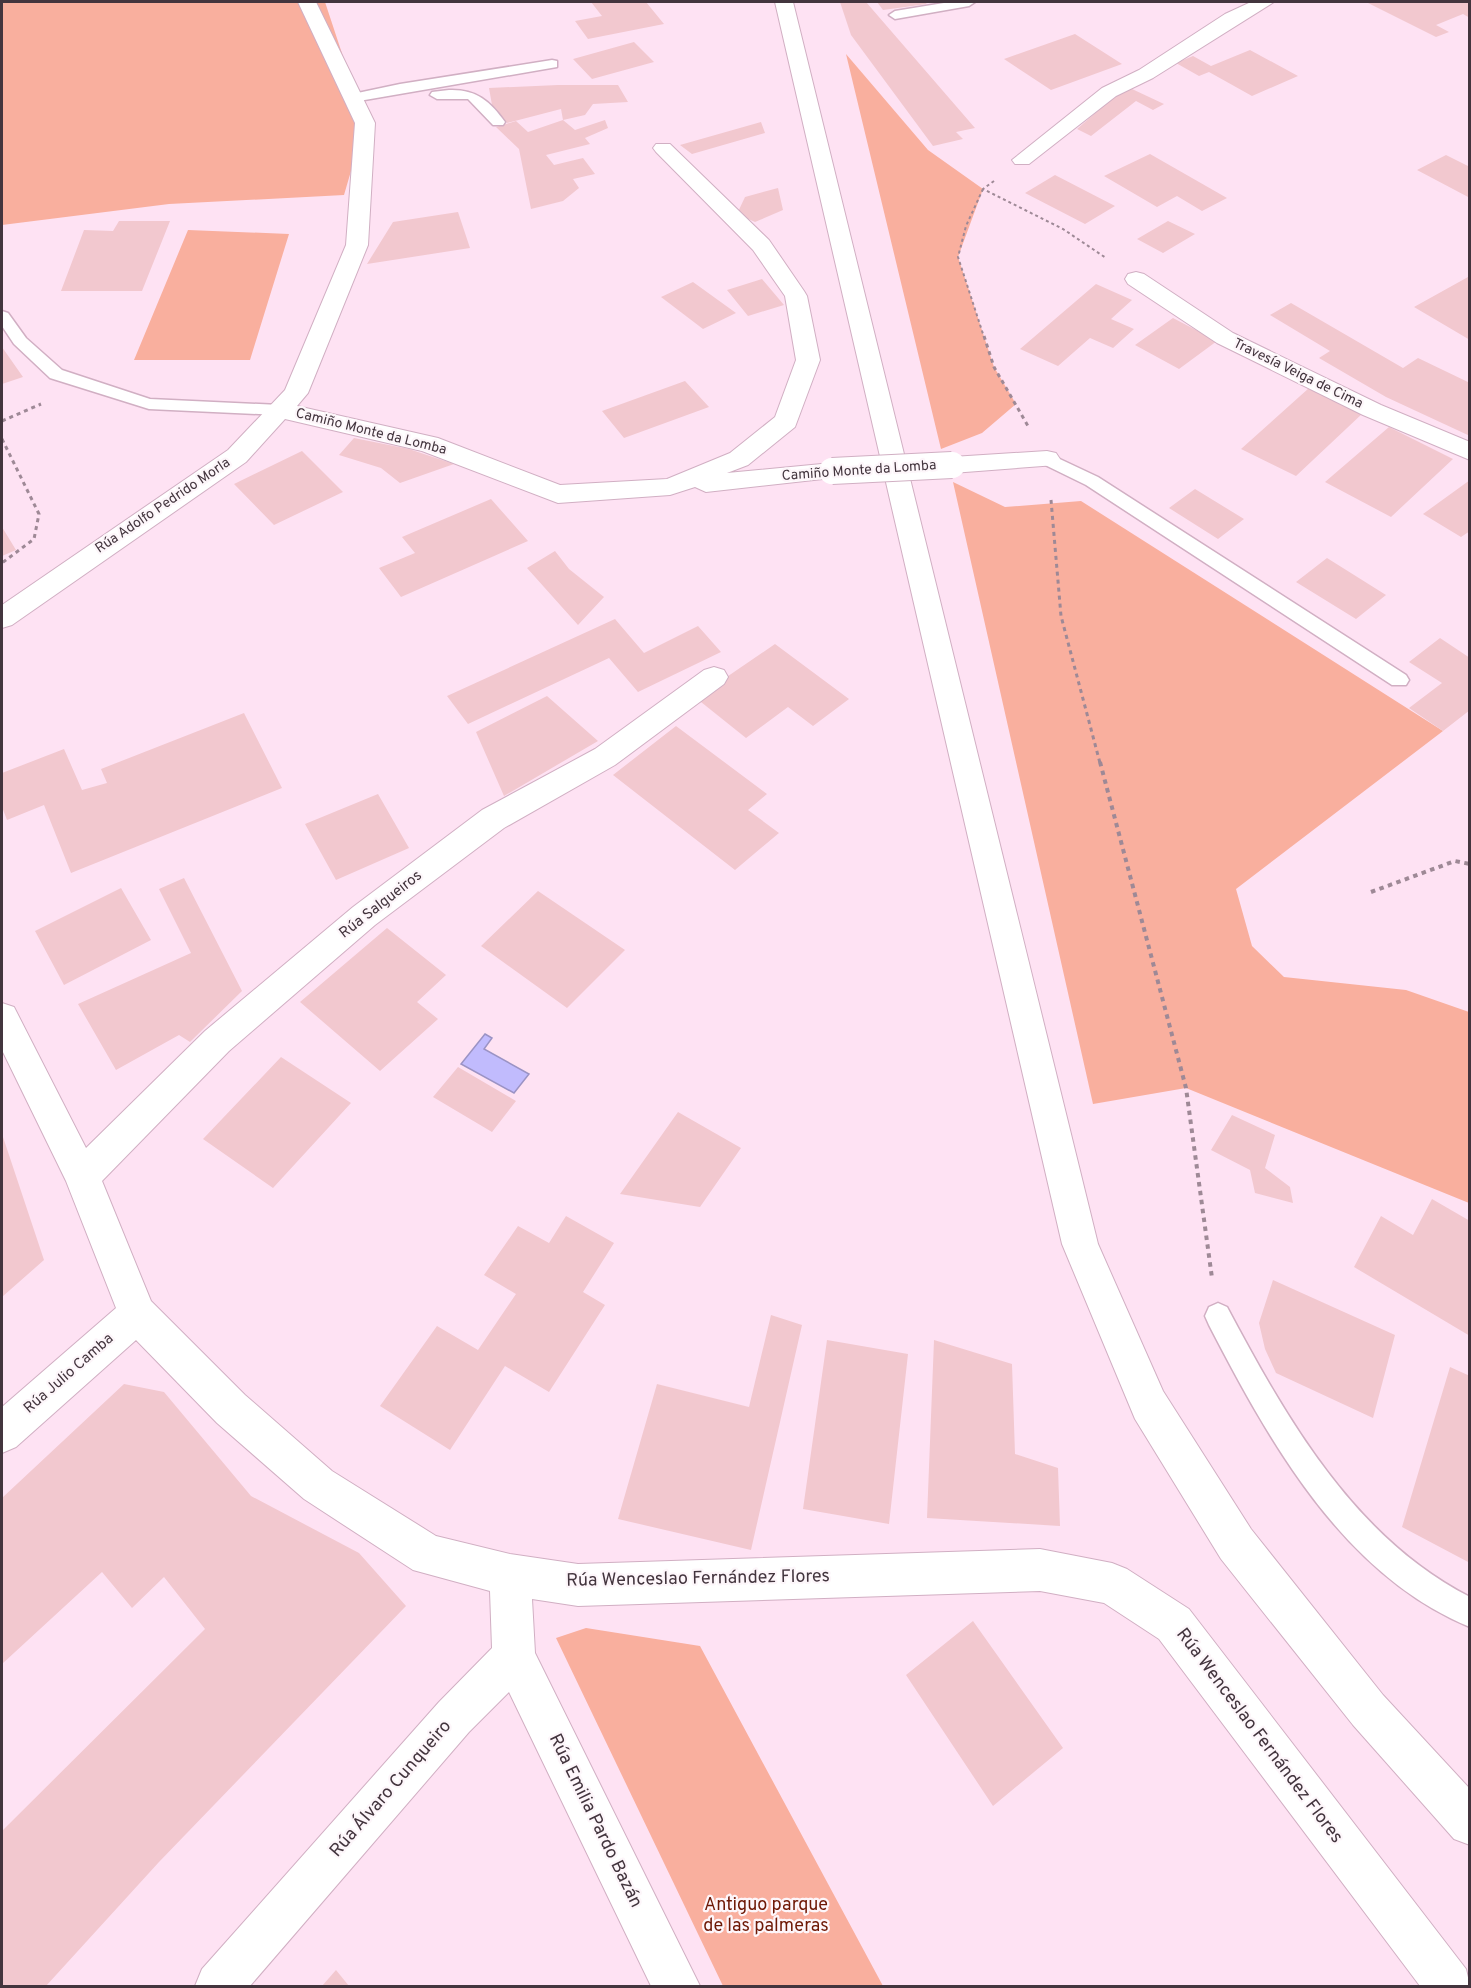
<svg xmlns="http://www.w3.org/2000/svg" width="1471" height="1988" font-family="Overpass,sans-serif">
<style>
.green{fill:#f9af9e}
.water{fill:#c1bbfd;stroke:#9b93c4;stroke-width:1.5}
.building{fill:#f2c8cf}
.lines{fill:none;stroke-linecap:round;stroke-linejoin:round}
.lane-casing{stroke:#d1afc3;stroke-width:3}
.street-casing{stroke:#d1afc3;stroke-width:2}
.highway-casing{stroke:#d1afc3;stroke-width:2}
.path-far2{stroke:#9e8996;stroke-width:2;stroke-dasharray:3 3;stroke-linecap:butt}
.path-far1{stroke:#9e8996;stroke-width:3;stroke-dasharray:4 4;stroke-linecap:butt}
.path{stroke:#9e8996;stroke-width:4;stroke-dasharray:4.5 4.5;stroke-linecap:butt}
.lane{fill:#fff;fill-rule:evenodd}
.street{fill:#fff;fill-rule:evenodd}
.highway{fill:#fff;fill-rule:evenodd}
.street-bridge-casing{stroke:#d1afc3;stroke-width:28;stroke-linecap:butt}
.street-bridge{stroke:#fff;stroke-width:26}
.labels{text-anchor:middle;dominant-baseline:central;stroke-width:4.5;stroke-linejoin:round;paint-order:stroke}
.far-street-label{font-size:14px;fill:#43353e;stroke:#fdf6fa}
.street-label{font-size:15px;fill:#43353e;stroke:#fdf6fa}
.near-street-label{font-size:18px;fill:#43353e;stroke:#fdf6fa}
.near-park-label{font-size:18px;fill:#6e1805;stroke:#fdf6fa}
</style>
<rect width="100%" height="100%" fill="#fee2f3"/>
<!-- green -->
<path class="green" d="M2,2H325L365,123L344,195L169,204L2,225Z
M846,54L928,150L983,189L958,257L994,367L1016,404L982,433L941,449Z
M188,230L289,234L250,360H134Z
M953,482L1005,507L1081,501L1443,731L1236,889L1252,946L1284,977L1406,990L1469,1012V1203L1186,1088L1093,1104Z
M586,1628L700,1646L883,1986H723L556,1638Z"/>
<!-- water -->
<path class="water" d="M485,1034L492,1038L484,1049L529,1074L514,1093L461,1064Z"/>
<!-- building -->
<path class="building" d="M591,2H646L664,24L588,39L575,21L602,16Z
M840,2H866L975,128L956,132L963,139L933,146L851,35Z
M877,2H924L927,4L883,10Z
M1366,2H1470V18L1463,14L1436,25L1449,32L1436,37Z
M1075,34L1122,64L1051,90L1004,59Z
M634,42L654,62L592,79L573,59Z
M1250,50L1298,76L1252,96L1209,72L1199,76L1176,63L1193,56L1211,66Z
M558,85H618L628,102L593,104L585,115L563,120L561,109L507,123L492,105L489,88Z
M1132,89L1164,104L1153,110L1136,101L1091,136L1077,129L1116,95Z
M563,120L575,130L605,120L608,128L585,138L590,144L546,155L554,165L583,158L595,174L573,179L579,188L563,201L531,209L519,149L496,127L516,121L528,132Z
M761,122L765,133L692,154L680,145Z
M1150,154L1227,198L1202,211L1177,196L1157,207L1104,176Z
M1446,155L1470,167V198L1417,170Z
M1055,175L1115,206L1085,224L1025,193Z
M778,188L783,210L755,222L737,214L745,197Z
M458,212L470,248L367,264L393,222Z
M119,221H170L142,291H61L84,230L113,231Z
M1168,221L1195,234L1163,253L1137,239Z
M1468,277L1470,278V340L1414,307Z
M762,279L784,305L748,316L727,290Z
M693,282L736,313L703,329L661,297Z
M1096,284L1132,300L1111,319L1134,329L1113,348L1090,338L1058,366L1020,349Z
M1291,303L1403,368L1418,358L1470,383V436L1386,397L1319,358L1330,351L1270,315Z
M1173,318L1217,341L1179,369L1135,345Z
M2,347L23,377L2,384Z
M685,381L709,407L624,438L602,411Z
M1309,388L1363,413L1296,476L1241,449Z
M1389,427L1453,459L1391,517L1325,482Z
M354,438L409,449L454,464L400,483L381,468L339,455Z
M302,451L343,492L274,525L234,484Z
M1470,480V531L1461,537L1423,514Z
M1195,489L1244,519L1218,539L1169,508Z
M491,499L528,541L401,597L379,568L415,553L402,537Z
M2,527L16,550L2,556Z
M555,551L569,569L604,597L578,625L527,568Z
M1327,558L1386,595L1356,619L1296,582Z
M615,619L644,653L698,626L721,652L638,692L609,658L468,724L447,696Z
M1440,638L1470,658V710L1443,731L1409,708L1442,683L1409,662Z
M775,644L849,699L813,726L788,707L746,738L696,698Z
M547,696L598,741L504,796L476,732Z
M244,713L282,788L71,873L44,805L7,820L2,807V773L64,749L82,790L107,783L101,769Z
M676,726L767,794L748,810L779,833L735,870L613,775Z
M378,794L409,848L336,880L305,824Z
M184,878L242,991L190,1042L179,1035L116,1070L78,1004L191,953L159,889Z
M121,888L151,940L64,985L35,931Z
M538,891L625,950L567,1008L481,946Z
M387,928L446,975L417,1002L438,1019L380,1071L300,1002Z
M281,1057L351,1103L273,1188L203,1139Z
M458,1067L516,1101L492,1132L433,1097Z
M678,1112L741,1148L700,1207L620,1194Z
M1232,1115L1275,1135L1265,1168L1290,1187L1293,1203L1255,1193L1250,1170L1211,1150Z
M2,1134L44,1260L2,1297Z
M1432,1199L1470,1221V1336L1354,1267L1381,1216L1413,1235Z
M566,1216L614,1243L583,1292L605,1305L549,1392L505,1366L450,1450L380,1406L437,1326L478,1350L516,1294L484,1275L518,1226L549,1243Z
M1273,1280L1395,1335L1373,1418L1276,1373L1265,1349L1259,1323Z
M771,1315L802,1325L751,1550L618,1519L657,1384L749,1407Z
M827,1340L908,1354L889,1524L803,1509Z
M934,1340L1012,1364L1015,1454L1058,1468L1060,1526L927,1518Z
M1450,1367L1470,1376V1563L1402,1527Z
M124,1384L164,1392L251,1496L359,1553L406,1606L159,1862L46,1986H2V1831L205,1629L164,1577L132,1608L102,1572L2,1664V1498Z
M973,1621L1063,1748L993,1806L906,1675Z
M336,1970L349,1986H322Z"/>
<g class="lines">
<defs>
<path id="lane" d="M950,2H975L969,6L895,19L889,15L895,11Z
M552,60L557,61V67L353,102L346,98L348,95L400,84Z
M449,90C476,89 490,101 505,122L503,125H493L468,99H437L430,95L432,92Z
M2,311L8,313L26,338L62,370L150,399L280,405L288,410L280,415L149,409L50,378L14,344L2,326Z
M1047,453L1098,477L1406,675L1409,680L1406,685H1392L1086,485L1041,463L1038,459Z
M1218,1303L1227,1307C1286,1418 1354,1538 1470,1597V1627C1343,1575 1269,1441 1209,1325L1205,1316L1209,1307Z"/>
<path id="street" d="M298,2H316L375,123L368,245L308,393L297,406L438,438L560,485L667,479L730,453L775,417L796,360L785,296L753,250L656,152L653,148L656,144H670L769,240L804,291L807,296L820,360L795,427L748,465L727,473L832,463L841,465L845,471L841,477L706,492L695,487L670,495L558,503L422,451L285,419L246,462L12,625L2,628V605L228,450L285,390L346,245L355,123Z
M1251,2H1274L1153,78L1116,96L1029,164H1015L1012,160L1102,88L1139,70L1225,14Z
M1136,272L1144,274L1233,333L1381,405L1470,442V460L1363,415L1217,343L1128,284L1125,279L1128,274Z
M1047,451L1056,453L1060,459L1056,465L952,473L943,471L939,465L943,459L952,457Z
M714,667L724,670L728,677L724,684L615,765L504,828L375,925L229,1051L102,1181L151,1301L245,1395L332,1471L436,1536L510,1554L578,1564L1040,1549L1112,1563L1127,1569L1189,1609L1466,1969L1470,1986H1420L1159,1639L1104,1603L1040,1591L578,1606L532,1599L535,1653L700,1986H651L509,1692L469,1732L250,1986H195L202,1969L439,1702L492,1648L490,1591L413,1570L304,1499L217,1423L136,1340L16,1447L2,1453V1407L116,1308L66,1181L2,1050V1003L14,1007L86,1148L205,1031L353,907L482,810L595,749L704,670Z"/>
<path id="highway" d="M775,2H793L1098,1244L1163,1391L1251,1529L1383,1695L1470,1789V1845L1454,1839L1353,1725L1221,1559L1135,1419L1062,1244Z"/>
</defs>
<!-- lane casing -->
<use href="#lane" class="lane-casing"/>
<!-- street casing -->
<use href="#street" class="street-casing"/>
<!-- highway casing -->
<use href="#highway" class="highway-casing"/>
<!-- path-far2 -->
<path class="path-far2" d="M994,181L983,189L1063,229L1106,258
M983,189L966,226L958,257L984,337"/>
<!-- path-far1 -->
<path class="path-far1" d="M984,336L994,367L1028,426
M2,421L41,404
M2,439L39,514L34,539L2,563
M1051,500L1061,616L1100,763"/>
<!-- path -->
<path class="path" d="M1100,762L1186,1088L1212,1278
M1371,892L1455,861L1470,864"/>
<!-- lane -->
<use href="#lane" class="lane"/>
<!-- street -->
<use href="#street" class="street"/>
<!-- highway -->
<use href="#highway" class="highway"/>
<defs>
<path id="street-bridge" d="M832,471L952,465"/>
</defs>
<!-- street-bridge casing -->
<use href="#street-bridge" class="street-bridge-casing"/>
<!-- street-bridge -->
<use href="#street-bridge" class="street-bridge"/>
</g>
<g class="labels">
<!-- far-street labels -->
<g class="far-street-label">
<text transform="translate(1298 374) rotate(26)">Travesía Veiga de Cima</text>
<text transform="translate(371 432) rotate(14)">Camiño Monte da Lomba</text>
<text transform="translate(859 471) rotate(-4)">Camiño Monte da Lomba</text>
<text transform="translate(163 506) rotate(-34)">Rúa Adolfo Pedrido Morla</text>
</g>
<!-- street labels -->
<g class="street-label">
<text transform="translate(381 905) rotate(-38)">Rúa Salgueiros</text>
<text transform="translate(69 1374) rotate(-41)">Rúa Julio Camba</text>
</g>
<!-- near-street labels -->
<g class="near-street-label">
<text transform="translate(698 1579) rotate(-1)">Rúa Wenceslao Fernández Flores</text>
<text transform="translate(1259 1736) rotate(53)">Rúa Wenceslao Fernández Flores</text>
<text transform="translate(391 1789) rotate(-49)">Rúa Álvaro Cunqueiro</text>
<text transform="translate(595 1821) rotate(64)">Rúa Emilia Pardo Bazán</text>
</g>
<!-- near-park labels -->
<g class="near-park-label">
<text x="766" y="1905">Antiguo parque<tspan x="766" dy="21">de las palmeras</tspan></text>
</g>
</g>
<!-- border -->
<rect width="1471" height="1988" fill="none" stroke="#43353e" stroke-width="6"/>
</svg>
